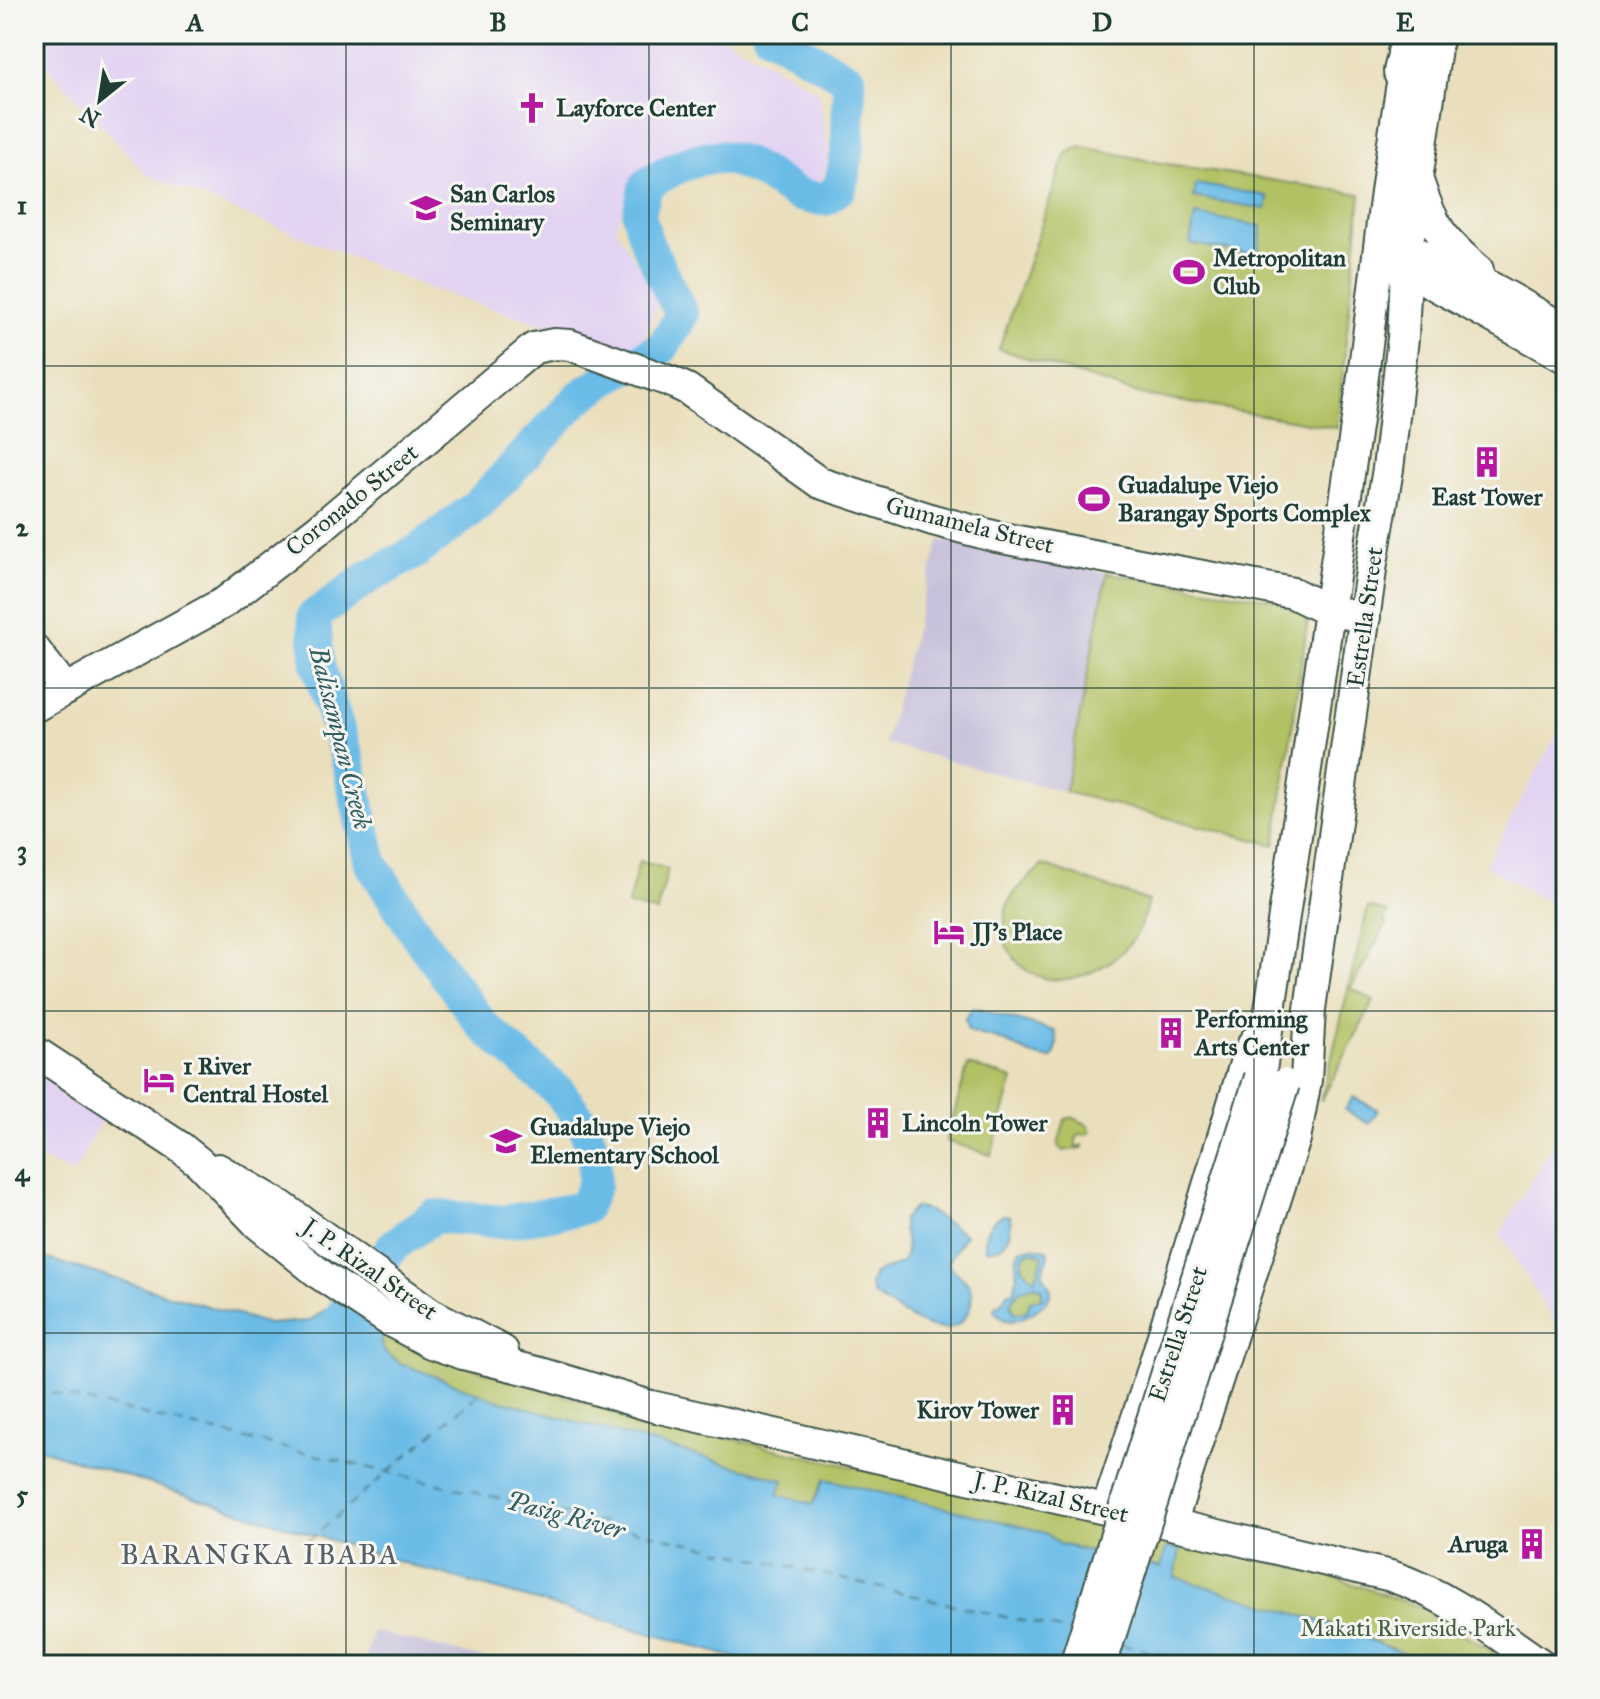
<svg xmlns="http://www.w3.org/2000/svg" width="1600" height="1699" font-family="'IM FELL Great Primer',serif">
<style>
.built{fill:#e3d3f2}
.industrial{fill:#c6c0da}
.green{fill:#b2c163;stroke:#687f4c;stroke-width:2}
.water{fill:#6bbce7;stroke:#457c8e;stroke-width:2;fill-rule:evenodd}
.lines{fill:none;stroke-linecap:round;stroke-linejoin:round}
.river{stroke:#6bbce7;stroke-width:34}
.ferry{stroke:#325d61;stroke-width:2;stroke-dasharray:10 8;stroke-linecap:butt}
.secondary-casing{stroke:#3d5548;stroke-width:34}
.highway-casing{stroke:#3d5548;stroke-width:44}
.secondary{stroke:#fff;stroke-width:30}
.highway{stroke:#fff;stroke-width:40}
.secondary-bridge-casing{stroke:#3d5548;stroke-width:34;stroke-linecap:butt}
.secondary-bridge{stroke:#fff;stroke-width:30}
.grid{fill:none;stroke:#1f3d34;stroke-width:2;stroke-opacity:0.55}
.labels{text-anchor:middle;dominant-baseline:central;stroke-width:6;stroke-linejoin:round;paint-order:stroke}
.poi-label{font-size:24px;font-weight:bold;fill:#1f3d34;stroke:#f6f6f2;text-anchor:start}
.street-label{font-size:24px;fill:#1f3d34;stroke:#f6f6f2}
.park-label{font-size:24px;fill:#445e40;stroke:#f6f6f2}
.water-label{font-size:26px;font-style:italic;fill:#325d61;stroke:#f6f6f2}
.quarter-label{font-size:28px;letter-spacing:2px;fill:#575f65;stroke:#f6f6f2}
.neatline{fill:none;stroke:#1f3d34;stroke-width:3}
.grid-label{font-size:26px;text-anchor:middle;font-weight:bold;fill:#1f3d34}
</style>
<rect width="100%" height="100%" fill="#f6f6f2"/>
<filter id="ink" filterUnits="userSpaceOnUse"><feTurbulence type="fractalNoise" baseFrequency=".0125" numOctaves="2"/><feDisplacementMap in="SourceGraphic" scale="16" xChannelSelector="R" yChannelSelector="G"/><feConvolveMatrix kernelMatrix="1 2 1 2 8 2 1 2 1" color-interpolation-filters="sRGB"/></filter>
<filter id="wash" filterUnits="userSpaceOnUse"><feTurbulence type="fractalNoise" baseFrequency=".006" numOctaves="4" result="noise"/><feDisplacementMap in="SourceGraphic" scale="32" xChannelSelector="R" yChannelSelector="G"/><feGaussianBlur stdDeviation="1.8" result="paint"/><feColorMatrix in="noise" values="0 0 0 0 0 0 0 0 0 0 0 0 0 0 0 0 0 1.4 0 .05"/><feComposite in="paint" operator="in"/></filter>
<g filter="url(#wash)">
<rect width="100%" height="100%" fill="#eadfbc"/>
<!-- built -->
<path class="built" d="M34,34H717L818,91L829,149L824,177L806,187L748,153L694,146L633,174L616,229L659,301L637,354L428,288L147,175L34,52Z
M1566,717V913L1485,866Z
M34,1072L103,1117L74,1173L34,1158Z
M1566,1121V1340L1500,1234Z"/>
<!-- industrial -->
<path class="industrial" d="M939,540L1107,573L1065,792L885,743Z
M372,1631L512,1665H364Z"/>
<!-- green -->
<path class="green" d="M1079,146L1161,163L1361,194L1337,428L1138,394L999,349L1065,155Z
M1107,573L1310,605L1275,845L1065,792Z
M639,861L668,869L657,912L628,905Z
M1043,865L1148,901C1145,911 1143,922 1138,931C1118,971 1046,1002 1015,959C1007,948 1004,944 1005,931C1005,924 1004,913 1007,907C1013,890 1030,877 1043,865Z
M1368,907L1388,912L1383,922L1387,923L1351,988L1374,1001L1321,1101Z
M968,1065L1013,1079L991,1155L946,1141Z
M1072,1117L1088,1125L1091,1131L1087,1135L1079,1134L1076,1140V1147L1083,1145V1148L1063,1151L1058,1146L1065,1119Z
M1028,1252H1036L1043,1256L1036,1278L1033,1279L1022,1267L1023,1257Z
M1034,1285L1042,1288V1298L1030,1301L1027,1311L1014,1314L1011,1302L1021,1289Z
M385,1331L484,1372L657,1422L1324,1574L1423,1608L1512,1665H1434L1326,1623L1174,1577L1180,1550L1166,1548L1162,1568L1059,1544L1047,1534L824,1480L813,1504L777,1495L783,1481L492,1398L402,1364L384,1352L380,1342Z"/>
<!-- water -->
<path class="water" d="M1196,184L1268,196L1266,209L1194,197Z
M1195,215L1262,226L1258,255L1190,244Z
M973,1008L1055,1031C1058,1042 1058,1048 1052,1058C1032,1059 1019,1047 1001,1040C989,1036 979,1036 968,1030L965,1019Z
M1353,1097L1378,1110L1369,1124L1345,1110Z
M914,1208L925,1209L965,1234L948,1263C953,1273 964,1276 969,1286C973,1295 972,1307 966,1316C944,1349 897,1309 873,1295L870,1284L874,1274C882,1268 891,1269 899,1264C914,1253 901,1233 903,1219Z
M1003,1215L1010,1216C1012,1234 1007,1251 986,1249C982,1234 990,1220 1003,1215Z
M1032,1247L1047,1250L1049,1256L1042,1272L1051,1290L1049,1298C1042,1308 1019,1324 1006,1320C1001,1318 998,1314 994,1311L995,1306L1000,1304L1008,1292H1013C1022,1277 1011,1264 1020,1250ZM1028,1252H1036L1043,1256L1036,1278L1033,1279L1022,1267L1023,1257ZM1034,1285L1042,1288V1298L1030,1301L1027,1311L1015,1314L1010,1305C1014,1291 1022,1290 1034,1285Z
M34,1255L268,1324L309,1321L334,1304L385,1331L380,1342L384,1352L402,1364L492,1398L784,1480L778,1495L813,1504L825,1479L1028,1528L1047,1534L1059,1544L1161,1568L1166,1548L1180,1549L1175,1577L1326,1623L1434,1665H761L413,1566L34,1447Z"/>
<g class="lines">
<!-- river -->
<path class="river" d="M336,1323L393,1246L434,1216L503,1222L584,1208L594,1185L595,1161L585,1126L559,1092L483,1026L419,938L371,863L348,761L318,665L314,616L369,577L416,552L478,505L578,398L614,374L662,348L682,315L646,241L639,215L646,185C693,157 717,144 768,176C791,191 797,198 825,199L840,188L848,150L849,79L769,34"/>
<!-- ferry -->
<path class="ferry" d="M34,1389L1069,1632
M307,1542L483,1390
M1122,1645L1208,1665"/>
</g>
</g>
<g filter="url(#ink)">
<g class="lines">
<defs>
<path id="secondary" d="M1419,184C1433,227 1443,241 1478,270
M1388,245C1444,255 1515,302 1566,330
M1389,265L1406,269L1566,358
M34,649L66,690
M34,707L225,602L319,529L534,348L554,344L570,345L672,382L687,389L820,483L933,520L997,537L1293,593L1327,610L1365,617
M34,1051L180,1147L200,1163L258,1224L321,1275L390,1321L431,1343L463,1354L541,1373L651,1406L1171,1524L1391,1576C1448,1595 1493,1631 1542,1665
M1260,1077C1294,856 1325,634 1358,413C1374,299 1384,186 1404,72L1403,52
M218,1169L281,1206L430,1313L503,1351
M1107,1509L1152,1372L1246,1060L1254,1042
M1171,1524L1295,1139L1306,1080L1310,1009L1372,563L1388,469L1403,338L1407,249L1438,34"/>
<path id="highway" d="M1404,72L1413,34"/>
</defs>
<!-- secondary casing -->
<use href="#secondary" class="secondary-casing"/>
<!-- highway casing -->
<use href="#highway" class="highway-casing"/>
<!-- secondary -->
<use href="#secondary" class="secondary"/>
<!-- highway -->
<use href="#highway" class="highway"/>
<defs>
<path id="secondary-bridge" d="M1075,1665L1260,1077
M1101,1665L1284,1084"/>
</defs>
<!-- secondary-bridge casing -->
<use href="#secondary-bridge" class="secondary-bridge-casing"/>
<!-- secondary-bridge -->
<use href="#secondary-bridge" class="secondary-bridge"/>
</g>
</g>
<!-- grid -->
<path class="grid" d="M346,34V1665M649,34V1665M951,34V1665M1254,34V1665M34,366H1566M34,688H1566M34,1011H1566M34,1333H1566"/>
<!-- icons -->
<defs>
<symbol id="church-bare" viewBox="-9 -9 18 18"><path d="M-1.2-6h2.4v3.5h3.3v2.4h-3.3V6h-2.4V-.1h-3.3v-2.4h3.3Z" fill="#b5179e" stroke="#f6f6f2" stroke-width="2.5" paint-order="stroke"/></symbol>
<symbol id="university-bare" viewBox="-9 -9 18 18"><path d="M0-5L7-2L0 1L-7-2ZM-4 1L0 2.5L4 1V4Q0 6-4 4Z" fill="#b5179e" stroke="#f6f6f2" stroke-width="2.5" paint-order="stroke"/></symbol>
<symbol id="stadium-bare" viewBox="-9 -9 18 18"><path d="M0-5a6.5 5 0 1 0 0 10a6.5 5 0 1 0 0-10ZM-3.5-1.8h7v3.6h-7Z" fill="#b5179e" stroke="#f6f6f2" stroke-width="2.5" paint-order="stroke"/></symbol>
<symbol id="building-bare" viewBox="-9 -9 18 18"><path d="M-4-6H4V6H1V3H-1V6H-4ZM-2.5-4.3h1.7v1.8h-1.7ZM.8-4.3h1.7v1.8H.8ZM-2.5-1h1.7V.8h-1.7ZM.8-1h1.7V.8H.8Z" fill="#b5179e" stroke="#f6f6f2" stroke-width="2.5" paint-order="stroke"/></symbol>
<symbol id="hotel-bare" viewBox="-9 -9 18 18"><path d="M-6-4.5h1.5V1H6V5H4.5V3h-9V5H-6ZM-4 0a1.8 1.8 0 1 1 3.6 0ZM.5 0V-2.5h3Q6-2.5 6 0Z" fill="#b5179e" stroke="#f6f6f2" stroke-width="2.5" paint-order="stroke"/></symbol>
<symbol id="school-bare" viewBox="-9 -9 18 18"><path d="M0-5L7-2L0 1L-7-2ZM-4 1L0 2.5L4 1V4Q0 6-4 4Z" fill="#b5179e" stroke="#f6f6f2" stroke-width="2.5" paint-order="stroke"/></symbol>
</defs>
<g fill-rule="evenodd">
<use href="#church-bare" x="510" y="86" width="44" height="44"/>
<use href="#university-bare" x="404" y="186" width="44" height="44"/>
<use href="#stadium-bare" x="1167" y="250" width="44" height="44"/>
<use href="#building-bare" x="1465" y="440" width="44" height="44"/>
<use href="#stadium-bare" x="1072" y="477" width="44" height="44"/>
<use href="#hotel-bare" x="927" y="910" width="44" height="44"/>
<use href="#building-bare" x="1149" y="1011" width="44" height="44"/>
<use href="#hotel-bare" x="137" y="1058" width="44" height="44"/>
<use href="#building-bare" x="856" y="1101" width="44" height="44"/>
<use href="#school-bare" x="484" y="1119" width="44" height="44"/>
<use href="#building-bare" x="1041" y="1388" width="44" height="44"/>
<use href="#building-bare" x="1510" y="1522" width="44" height="44"/>
</g>
<g class="labels">
<!-- poi labels -->
<g class="poi-label">
<text x="556" y="108">Layforce Center</text>
<text x="450" y="194">San Carlos<tspan x="450" dy="28">Seminary</tspan></text>
<text x="1213" y="258">Metropolitan<tspan x="1213" dy="28">Club</tspan></text>
<text x="1118" y="485">Guadalupe Viejo<tspan x="1118" dy="28">Barangay Sports Complex</tspan></text>
<text x="1487" y="497" text-anchor="middle">East Tower</text>
<text x="973" y="932">JJ's Place</text>
<text x="1195" y="1019">Performing<tspan x="1195" dy="28">Arts Center</tspan></text>
<text x="183" y="1066">1 River<tspan x="183" dy="28">Central Hostel</tspan></text>
<text x="902" y="1123">Lincoln Tower</text>
<text x="530" y="1127">Guadalupe Viejo<tspan x="530" dy="28">Elementary School</tspan></text>
<text x="1039" y="1410" text-anchor="end">Kirov Tower</text>
<text x="1508" y="1544" text-anchor="end">Aruga</text>
</g>
<!-- street labels -->
<g class="street-label">
<text transform="translate(352 500) rotate(-39)">Coronado Street</text>
<text transform="translate(970 525) rotate(14)">Gumamela Street</text>
<text transform="translate(1365 617) rotate(-82)">Estrella Street</text>
<text transform="translate(370 1269) rotate(35)">J. P. Rizal Street</text>
<text transform="translate(1178 1334) rotate(-72)">Estrella Street</text>
<text transform="translate(1051 1497) rotate(13)">J. P. Rizal Street</text>
</g>
<!-- park labels -->
<g class="park-label">
<text x="1408" y="1628">Makati Riverside Park</text>
</g>
<!-- water labels -->
<g class="water-label">
<text transform="translate(341 738) rotate(76)">Balisampan Creek</text>
<text transform="translate(566 1515) rotate(15)">Pasig River</text>
</g>
<!-- quarter labels -->
<g class="quarter-label">
<text x="260" y="1554">BARANGKA IBABA</text>
</g>
</g>
<!-- margin -->
<rect width="1600" height="1699" fill="none" stroke="#f6f6f2" stroke-width="88"/>
<!-- north arrow -->
<g transform="translate(100 100) rotate(210)" stroke="#f6f6f2" stroke-width="6" paint-order="stroke">
<path d="M0-6L14 30L0 20L-14 30Z" fill="#1f3d34"/>
<text y="-12" font-size="22" font-weight="bold" text-anchor="middle" fill="#1f3d34">N</text>
</g>
<rect x="44" y="44" width="1512" height="1611" class="neatline"/>
<g class="grid-label">
<text x="195" y="31">A</text>
<text x="498" y="31">B</text>
<text x="800" y="31">C</text>
<text x="1102" y="31">D</text>
<text x="1405" y="31">E</text>
<text x="22" y="214">1</text>
<text x="22" y="536">2</text>
<text x="22" y="859">3</text>
<text x="22" y="1181">4</text>
<text x="22" y="1503">5</text>
</g>
</svg>
